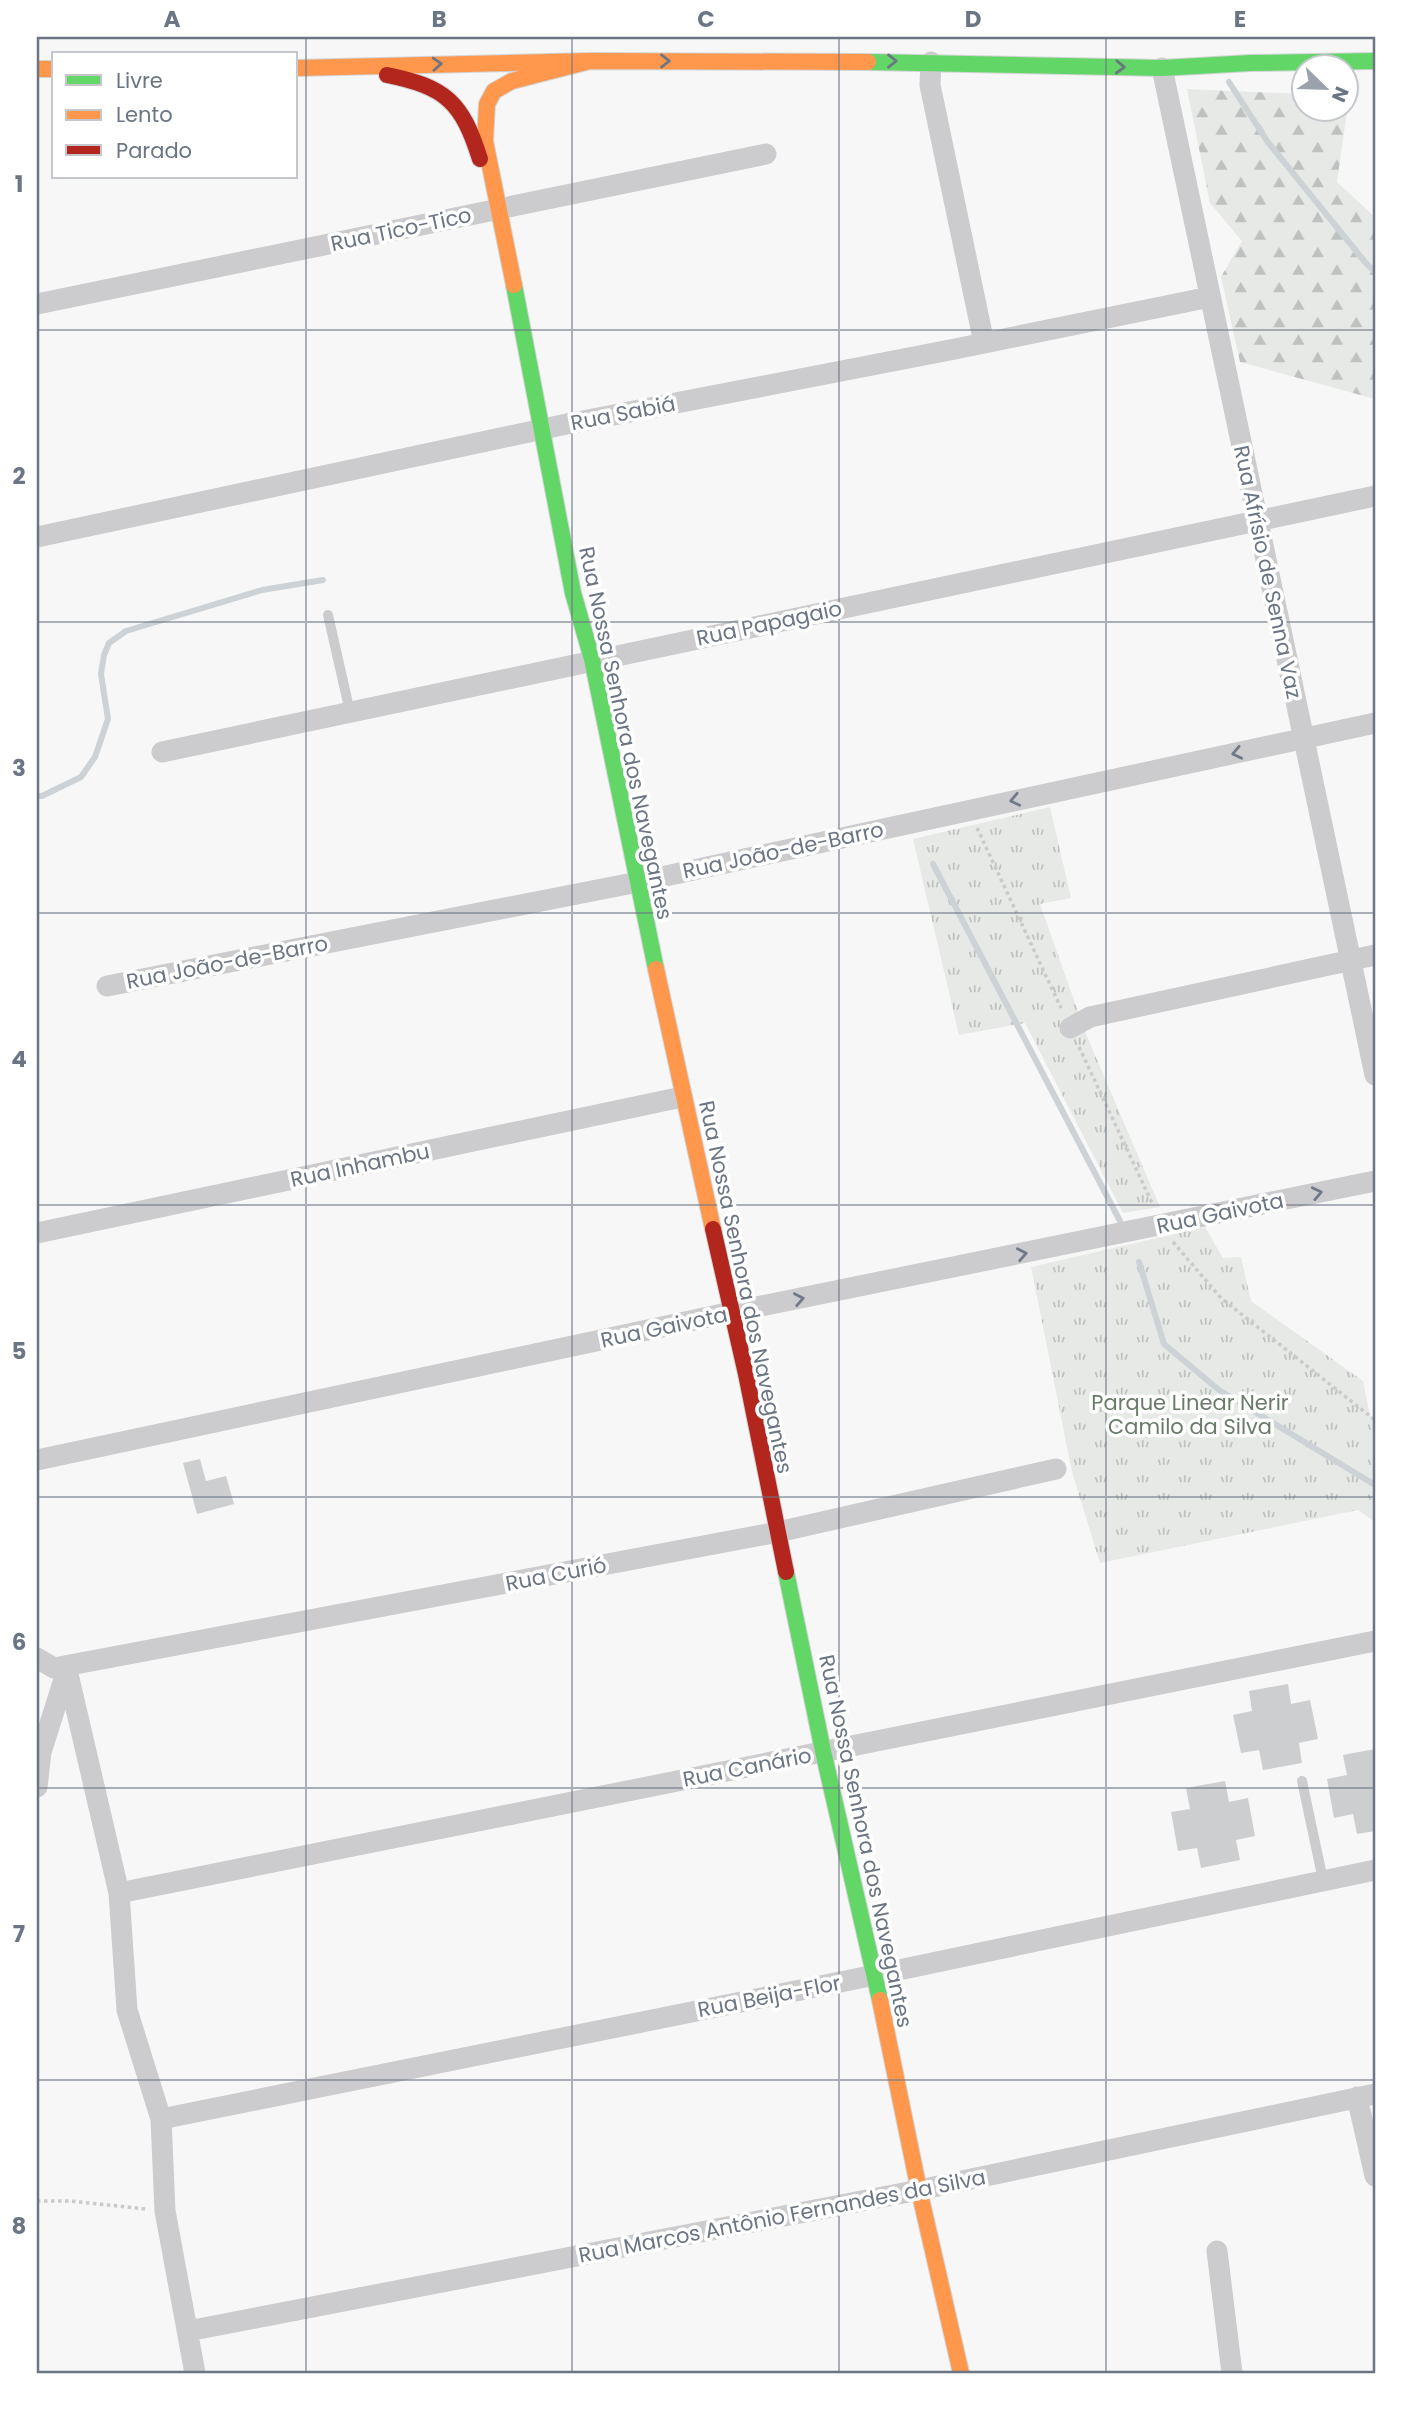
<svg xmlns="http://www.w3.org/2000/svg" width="1412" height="2410" font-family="Poppins,sans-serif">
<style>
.grass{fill:url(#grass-tufts)}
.forest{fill:url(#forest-firs)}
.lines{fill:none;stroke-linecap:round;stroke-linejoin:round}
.stream{stroke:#ccd2d5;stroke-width:6}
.building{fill:#cdced0}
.fast-casing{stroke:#d3d4d5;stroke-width:18}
.slow-casing{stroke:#d3d4d5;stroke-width:18}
.jam-casing{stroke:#d3d4d5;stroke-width:18}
.path{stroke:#cacacb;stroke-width:3.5;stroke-dasharray:3.5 3.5;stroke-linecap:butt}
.lane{stroke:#ccccce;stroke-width:10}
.street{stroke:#ccccce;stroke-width:21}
.fast{stroke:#63d668;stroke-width:16}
.slow{stroke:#ff974d;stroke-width:16}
.jam{stroke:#b3261e;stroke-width:16}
.oneway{stroke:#6b7583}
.oneway2{stroke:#707987}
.grid{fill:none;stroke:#6b7583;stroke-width:2;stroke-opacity:0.55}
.labels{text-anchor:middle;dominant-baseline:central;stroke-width:7;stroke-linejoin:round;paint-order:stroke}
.street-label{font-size:21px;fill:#6b7583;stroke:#fff}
.park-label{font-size:21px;fill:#6a7b69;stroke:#fff}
.neatline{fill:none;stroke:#6b7583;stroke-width:2.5}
.grid-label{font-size:23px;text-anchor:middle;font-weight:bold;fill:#6b7583}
</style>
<defs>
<pattern id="grass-tufts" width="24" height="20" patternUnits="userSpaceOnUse" patternTransform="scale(1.75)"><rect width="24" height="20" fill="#e6e9e5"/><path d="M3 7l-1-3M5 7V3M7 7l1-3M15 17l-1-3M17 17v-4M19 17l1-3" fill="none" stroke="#bec1bf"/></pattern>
<pattern id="forest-firs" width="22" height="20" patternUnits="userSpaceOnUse" patternTransform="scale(1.75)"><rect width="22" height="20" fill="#e6e9e5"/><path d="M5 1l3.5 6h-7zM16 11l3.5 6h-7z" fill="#bec1bf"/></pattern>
</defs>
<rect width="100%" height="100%" fill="#f7f7f7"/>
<!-- grass -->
<path class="grass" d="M1050,807L1071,898L1040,904L1086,1034L1160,1207L1123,1213L1025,1023L959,1035L913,839Z
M1205,1227L1223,1258L1241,1257L1251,1301L1363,1381L1370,1416H1375V1522L1358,1510L1100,1563L1072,1472L1031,1267Z"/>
<!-- forest -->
<path class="forest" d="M1187,89L1303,94L1304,108H1346V96L1349,97L1337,182L1375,217V399L1240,362L1221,277L1242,241L1210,203Z"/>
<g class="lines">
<!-- stream -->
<path class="stream" d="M1229,82L1267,141L1365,262L1375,272
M37,796H42L81,777L95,757L108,719L101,674L104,655L109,643L126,631L262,590L323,580
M933,864L1120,1221
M1139,1262L1164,1344L1219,1390L1375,1485"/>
</g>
<!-- building -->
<path class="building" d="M200,1459L206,1481L226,1476L234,1504L197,1514L183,1463Z
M1288,1684L1291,1704L1310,1700L1318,1739L1299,1743L1302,1763L1263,1770L1259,1750L1241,1753L1233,1715L1252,1711L1249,1691Z
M1375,1749V1831L1357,1834L1353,1814L1334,1818L1327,1779L1347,1775L1343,1755Z
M1225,1781L1229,1802L1248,1798L1255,1836L1236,1840L1240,1860L1201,1868L1197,1848L1178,1851L1171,1812L1190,1809L1186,1788Z"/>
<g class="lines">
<defs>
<path id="fast" d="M868,62L1162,68L1250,63L1375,61
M514,285L573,593L592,659L656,969
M786,1572L823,1751L880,2000"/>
<path id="slow" d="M296,68L590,61L868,62
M37,69H54
M514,285L485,141L487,104L494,91L512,81L590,61
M656,969L713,1229
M880,2000L919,2190L961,2373"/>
<path id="jam" d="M387,75C446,87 462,102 480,159
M713,1229L746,1374L786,1572"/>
</defs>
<!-- fast casing -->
<use href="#fast" class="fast-casing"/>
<!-- slow casing -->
<use href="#slow" class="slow-casing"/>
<!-- jam casing -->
<use href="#jam" class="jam-casing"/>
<!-- path -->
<path class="path" d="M977,828L1061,1008
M1079,1047L1153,1205
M1173,1242L1221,1298L1375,1420
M37,2201H70L146,2209"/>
<!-- lane -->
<path class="lane" d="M328,615L350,712
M1302,1781L1323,1880"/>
<!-- street -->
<path class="street" d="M931,62L930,85L984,343
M1162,68L1375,1075
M37,304L766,154
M37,537L562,425L955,349L1210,297
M162,752L1375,496
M107,986L638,882L1375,723
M1070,1028L1090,1017L1375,955
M37,1233L682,1097
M37,1460L732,1312L1375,1181
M37,1658L54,1668L67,1670L41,1752L37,1787
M54,1668L778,1532L1056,1469
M67,1670L119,1893L127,2010L161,2119L165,2211L195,2373
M119,1893L1375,1641
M1357,2097L1375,2176
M161,2119L875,1975L1375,1870
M1217,2251L1232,2373
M188,2331L919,2190L1375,2094"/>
<!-- fast -->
<use href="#fast" class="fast"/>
<!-- slow -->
<use href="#slow" class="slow"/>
<!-- jam -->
<use href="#jam" class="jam"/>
</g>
<!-- one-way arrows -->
<defs><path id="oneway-chevron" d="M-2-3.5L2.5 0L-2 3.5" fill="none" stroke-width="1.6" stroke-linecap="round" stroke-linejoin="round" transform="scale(1.75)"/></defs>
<g class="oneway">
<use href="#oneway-chevron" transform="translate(665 61)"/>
<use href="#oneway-chevron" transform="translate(892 61)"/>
<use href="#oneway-chevron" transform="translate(437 64) rotate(-3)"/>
<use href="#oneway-chevron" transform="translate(1120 67) rotate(2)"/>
</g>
<g class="oneway2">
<use href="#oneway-chevron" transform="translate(1237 753) rotate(168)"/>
<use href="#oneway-chevron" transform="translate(1015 800) rotate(168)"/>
<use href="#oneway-chevron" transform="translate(1317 1193) rotate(-12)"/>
<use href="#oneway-chevron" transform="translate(1022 1254) rotate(-11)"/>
<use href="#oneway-chevron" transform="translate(799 1299) rotate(-11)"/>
</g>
<!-- grid -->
<path class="grid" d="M306,37V2373M572,37V2373M839,37V2373M1106,37V2373M37,330H1375M37,622H1375M37,913H1375M37,1205H1375M37,1497H1375M37,1788H1375M37,2080H1375"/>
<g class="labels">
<!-- street labels -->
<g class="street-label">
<text transform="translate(401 229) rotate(-12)">Rua Tico-Tico</text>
<text transform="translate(623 413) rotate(-11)">Rua Sabiá</text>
<text transform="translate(1268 572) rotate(78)">Rua Afrísio de Senna Vaz</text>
<text transform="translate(769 623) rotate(-12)">Rua Papagaio</text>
<text transform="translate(626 733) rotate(78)">Rua Nossa Senhora dos Navegantes</text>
<text transform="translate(783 850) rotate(-12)">Rua João-de-Barro</text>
<text transform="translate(227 962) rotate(-11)">Rua João-de-Barro</text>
<text transform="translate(360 1165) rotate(-12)">Rua Inhambu</text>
<text transform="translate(1220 1213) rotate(-12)">Rua Gaivota</text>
<text transform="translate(746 1287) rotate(78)">Rua Nossa Senhora dos Navegantes</text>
<text transform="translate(664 1327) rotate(-12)">Rua Gaivota</text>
<text transform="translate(556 1574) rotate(-11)">Rua Curió</text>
<text transform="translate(747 1767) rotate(-11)">Rua Canário</text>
<text transform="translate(866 1841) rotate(78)">Rua Nossa Senhora dos Navegantes</text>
<text transform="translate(769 1996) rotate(-11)">Rua Beija-Flor</text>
<text transform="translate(782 2216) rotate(-11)">Rua Marcos Antônio Fernandes da Silva</text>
</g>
<!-- park labels -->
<g class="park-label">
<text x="1190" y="1402">Parque Linear Nerir<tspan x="1190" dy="24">Camilo da Silva</tspan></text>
</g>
</g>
<!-- border -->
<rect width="1412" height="2410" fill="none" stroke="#ffffff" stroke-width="77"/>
<!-- legend -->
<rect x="52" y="52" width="245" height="126" fill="#ffffff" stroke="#c4c8cd" stroke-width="2"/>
<rect x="66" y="75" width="35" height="10" fill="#63d668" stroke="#c4c8cd" stroke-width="2"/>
<text x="116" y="88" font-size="21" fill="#6b7583">Livre</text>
<rect x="66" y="110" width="35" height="10" fill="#ff974d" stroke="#c4c8cd" stroke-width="2"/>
<text x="116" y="122" font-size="21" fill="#6b7583">Lento</text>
<rect x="66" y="145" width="35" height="10" fill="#b3261e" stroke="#c4c8cd" stroke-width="2"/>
<text x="116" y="158" font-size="21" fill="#6b7583">Parado</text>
<!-- north arrow -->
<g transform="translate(1325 88) rotate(113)"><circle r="33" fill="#ffffff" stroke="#c4c8cd" stroke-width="2"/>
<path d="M0-5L12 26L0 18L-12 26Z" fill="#9ca2ac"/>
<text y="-10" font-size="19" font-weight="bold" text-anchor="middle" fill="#6b7583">N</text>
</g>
<rect x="38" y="38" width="1336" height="2334" class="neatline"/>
<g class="grid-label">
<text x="172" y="27">A</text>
<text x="439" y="27">B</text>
<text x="706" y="27">C</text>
<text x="973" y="27">D</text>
<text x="1240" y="27">E</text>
<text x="19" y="192">1</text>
<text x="19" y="484">2</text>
<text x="19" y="776">3</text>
<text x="19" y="1067">4</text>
<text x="19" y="1359">5</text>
<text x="19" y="1650">6</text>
<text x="19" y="1942">7</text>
<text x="19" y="2234">8</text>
</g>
</svg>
